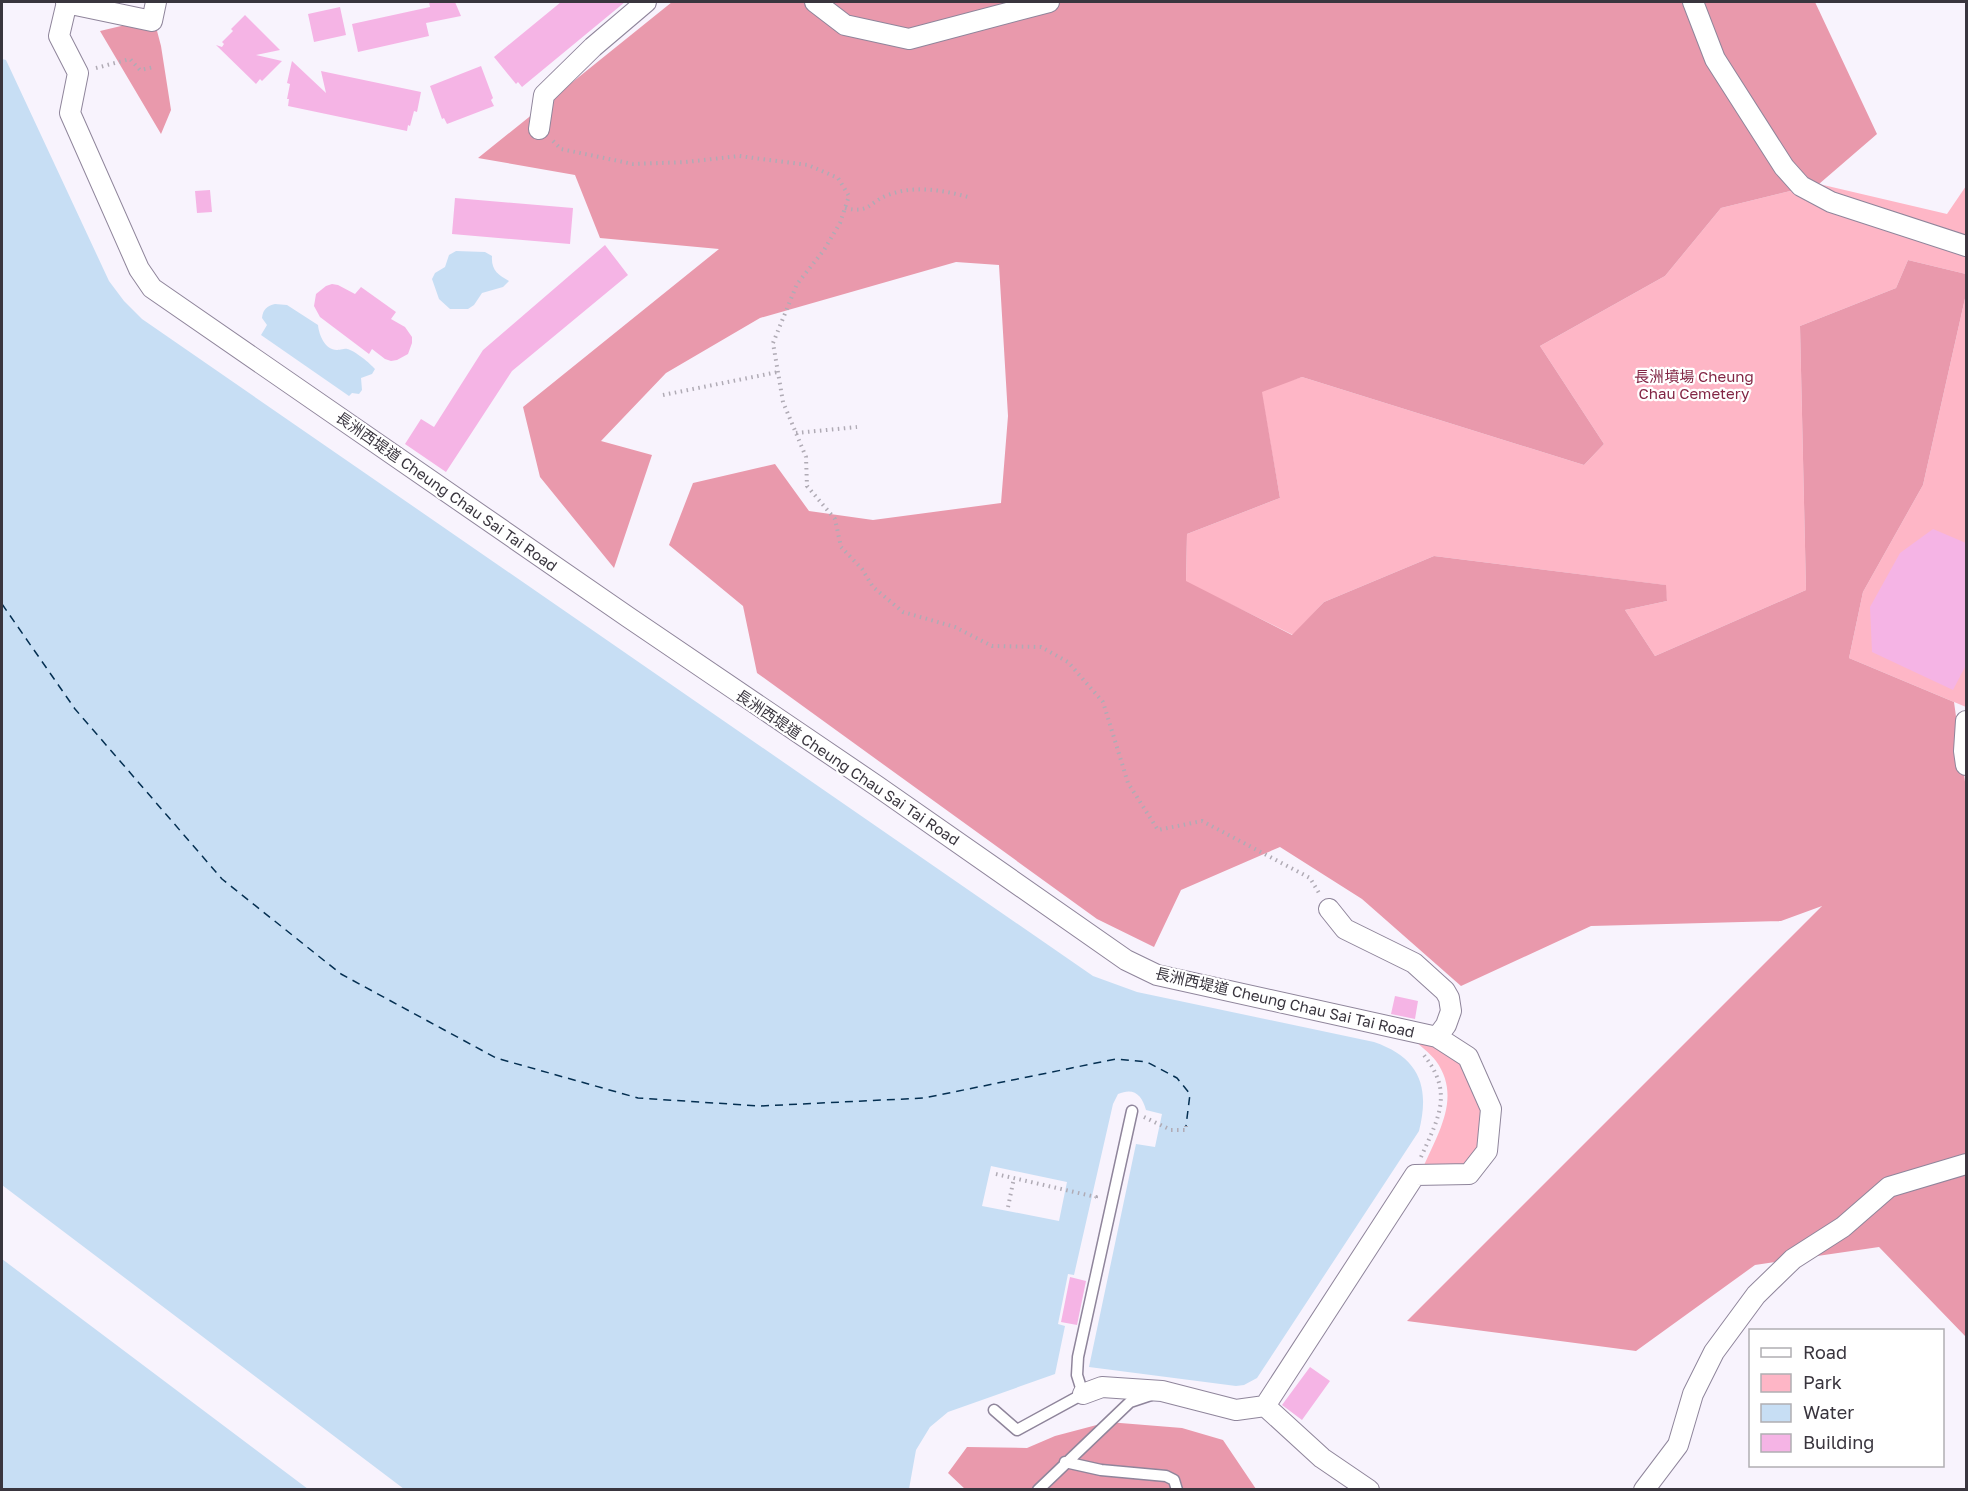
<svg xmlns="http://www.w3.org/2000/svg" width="1968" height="1491" font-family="'Golos Text','Noto Sans TC',sans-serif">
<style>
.green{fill:#feb6c6}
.forest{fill:#e999ac}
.water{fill:#c7def4}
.pier{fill:#f8f3fd}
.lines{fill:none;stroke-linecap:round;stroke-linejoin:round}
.ferry{stroke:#042f51;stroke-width:1.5;stroke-dasharray:8 6;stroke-linecap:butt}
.building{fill:#f5b4e5}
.lane-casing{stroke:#8f859b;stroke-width:13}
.street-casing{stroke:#8f859b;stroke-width:22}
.path{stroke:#b0abb5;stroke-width:4;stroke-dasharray:1.5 4.5;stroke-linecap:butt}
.lane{stroke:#fff;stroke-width:10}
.street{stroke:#fff;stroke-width:20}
.labels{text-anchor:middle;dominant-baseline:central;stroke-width:4.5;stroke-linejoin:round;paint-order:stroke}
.park-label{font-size:15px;fill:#822645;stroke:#fff}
.street-label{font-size:15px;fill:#39353e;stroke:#fff}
</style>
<rect width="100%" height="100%" fill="#f8f3fd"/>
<!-- green -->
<path class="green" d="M1819,184L1947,214L1966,186V274L1908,260L1896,288L1800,326L1806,590L1655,656L1625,610L1667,601L1665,585L1434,556L1324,602L1293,635L1186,582L1187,534L1280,498L1261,390L1302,377L1584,465L1604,444L1540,346L1665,276L1721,208Z
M1966,294V707L1849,658L1863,592L1923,485Z
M1412,1038L1432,1042L1454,1055L1469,1075L1483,1113L1482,1147L1464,1167L1423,1168C1438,1133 1462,1097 1436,1061C1430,1053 1420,1046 1412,1038Z"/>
<!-- forest -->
<path class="forest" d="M672,2H1815L1877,134L1819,184L1721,208L1665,276L1540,346L1604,444L1584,465L1302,377L1262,392L1280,498L1187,534L1186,581L1292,635L1324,602L1434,556L1666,585L1667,601L1625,610L1655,656L1806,590L1800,326L1896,288L1908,260L1966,274V294L1923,485L1863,592L1849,658L1954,702L1966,789V1337L1879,1247L1755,1265L1636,1351L1407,1321L1822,906L1781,921L1591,926L1461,986L1362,899L1280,847L1181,890L1154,947L1097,919L757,673L743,606L669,545L693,483L775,464L809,511L873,520L1001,503L1008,416L999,265L956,262L760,318L666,373L601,441L652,455L614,568L540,477L523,407L719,249L600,238L575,175L478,158Z
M138,22L156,27L161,46L171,110L161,134L100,31Z
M1108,1422L1182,1428L1223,1440L1256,1489L966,1490L948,1473L967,1447L1027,1448L1055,1436Z"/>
<!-- water -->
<path class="water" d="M2,59L6,60L109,281L124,301L142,319L1093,976L1137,992L1374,1042C1420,1058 1430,1087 1419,1131L1257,1378L1244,1385L1236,1386L1089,1367L1136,1144L1155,1147L1162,1114L1146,1110C1142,1095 1134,1087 1118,1094L1113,1104L1074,1275L1068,1274L1058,1324L1065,1326L1055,1374L948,1412L930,1427L916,1450L909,1489L2,1490Z
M456,251L485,252L492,256C491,270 498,275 509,281L503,287L482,293L474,305L468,309H450L439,299L432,279L435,273L445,267L449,255Z
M275,304L287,305L318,325C319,335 325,350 337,350C338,350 347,348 347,349C354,350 371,364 375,369L372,374L361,378L362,390L359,394L352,393L349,396L261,335L267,325L262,318C263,309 267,306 275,304Z"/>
<!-- pier -->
<path class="pier" d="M991,1166L1067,1182L1059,1221L982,1206Z
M2,1185L404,1489H308L2,1259Z"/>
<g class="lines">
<!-- ferry -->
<path class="ferry" d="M2,604L75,709L222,879L341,974L496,1058L638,1098L760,1106L924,1098L1116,1059L1147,1062L1177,1078L1190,1094L1186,1126"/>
</g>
<!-- building -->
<path class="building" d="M429,2H455L461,16L426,23L429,36L358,52L352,24L430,7Z
M561,2H625L522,87L518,82L516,84L494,57Z
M340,7L346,35L314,42L308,14Z
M245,15L280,50L256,55L282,61L262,81L260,79L256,84L216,45L222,47L224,44L222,42L233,31L231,29Z
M292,61L326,93L321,71L421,92L417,112L414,111L410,126L408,125L407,131L288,106L289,99H287L290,84L287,83Z
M481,66L493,98L491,100L494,106L447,124L444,118L442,119L430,86Z
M210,190L212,212L197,213L195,191Z
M455,198L573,208L570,244L452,234Z
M605,245L628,275L512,371L446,472L405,444L421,419L434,427L483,350Z
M332,284L338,285L355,294L361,287L396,312L391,319L405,327L412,337V343L408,354L397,360L391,361L385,359L372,349L369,354L320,317L314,306L316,294L326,286Z
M1933,529L1966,543V665L1953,690L1872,652L1870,607L1900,553Z
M1395,996L1418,1001L1415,1019L1391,1014Z
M1070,1277L1086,1281L1077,1325L1061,1322Z
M1310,1367L1330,1381L1302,1420L1282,1405Z"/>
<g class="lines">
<defs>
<path id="lane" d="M994,1410L1017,1430L1083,1394L1077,1375L1078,1357L1132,1111
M1065,1462L1101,1470L1166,1476L1174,1480L1177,1490
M1038,1490L1130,1402L1151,1395"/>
<path id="street" d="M67,2L59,36L78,73L70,113L139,269L152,288L628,617L877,786L1126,960L1157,975L1437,1037L1468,1057L1491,1109L1487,1151L1469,1174L1415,1175L1265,1406
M815,2L845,25L909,39L1049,2
M1693,2L1715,59L1784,167L1801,186L1831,202L1966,246
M66,3L152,21L156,2
M539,129L544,95L593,47L646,2
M1966,721L1964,751L1966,765
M1329,909L1345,929L1414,963L1445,991L1449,998L1451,1011L1446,1025L1437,1037
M1083,1394L1102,1387L1162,1391L1236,1410L1265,1406
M1265,1406L1322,1458L1369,1490
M1644,1490L1678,1445L1693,1394L1714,1352L1756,1295L1793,1259L1843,1227L1889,1187L1966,1164"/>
</defs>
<!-- lane casing -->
<use href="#lane" class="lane-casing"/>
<!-- street casing -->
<use href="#street" class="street-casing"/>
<!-- path -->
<path class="path" d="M96,68L130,59L140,70L154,67
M553,141L561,149L633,164L686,162L739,156L808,165L838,178L849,196L840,223L824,250L797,284L773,343L783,402L806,457L807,486L835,519L841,547L862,569L873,587L903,612L955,627L992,646L1041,647L1068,662L1103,702L1128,783L1158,830L1202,821L1310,878L1319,893
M845,208C870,214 869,202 888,195C915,185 942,190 968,197
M663,395L778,372
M796,433L857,427
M1144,1117L1171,1130H1186V1126
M1421,1157C1439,1117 1454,1092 1423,1054
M996,1174L1096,1197L1095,1202
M1008,1207L1014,1178"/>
<!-- lane -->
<use href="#lane" class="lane"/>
<!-- street -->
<use href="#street" class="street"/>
</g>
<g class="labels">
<!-- park labels -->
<g class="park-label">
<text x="1694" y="376">長洲墳場 Cheung<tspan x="1694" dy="17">Chau Cemetery</tspan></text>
</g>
<!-- street labels -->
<g class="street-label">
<text transform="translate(447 491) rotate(35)">長洲西堤道 Cheung Chau Sai Tai Road</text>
<text transform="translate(848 767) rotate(34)">長洲西堤道 Cheung Chau Sai Tai Road</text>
<text transform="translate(1285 1002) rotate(13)">長洲西堤道 Cheung Chau Sai Tai Road</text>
</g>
</g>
<!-- border -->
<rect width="1968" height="1491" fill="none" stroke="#39353e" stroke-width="6"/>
<!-- legend -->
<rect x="1749" y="1329" width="195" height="138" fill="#ffffff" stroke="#b0aeb2" stroke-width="1.5"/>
<rect x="1761" y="1348" width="30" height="9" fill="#ffffff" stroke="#b0aeb2" stroke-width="1.5"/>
<text x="1803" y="1359" font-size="18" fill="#39353e">Road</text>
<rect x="1761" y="1374" width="30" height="18" fill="#feb6c6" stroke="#b0aeb2" stroke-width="1.5"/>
<text x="1803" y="1389" font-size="18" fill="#39353e">Park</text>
<rect x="1761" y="1404" width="30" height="18" fill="#c7def4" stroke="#b0aeb2" stroke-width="1.5"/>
<text x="1803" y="1419" font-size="18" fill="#39353e">Water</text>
<rect x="1761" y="1434" width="30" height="18" fill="#f5b4e5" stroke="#b0aeb2" stroke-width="1.5"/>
<text x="1803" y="1449" font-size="18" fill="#39353e">Building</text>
</svg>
